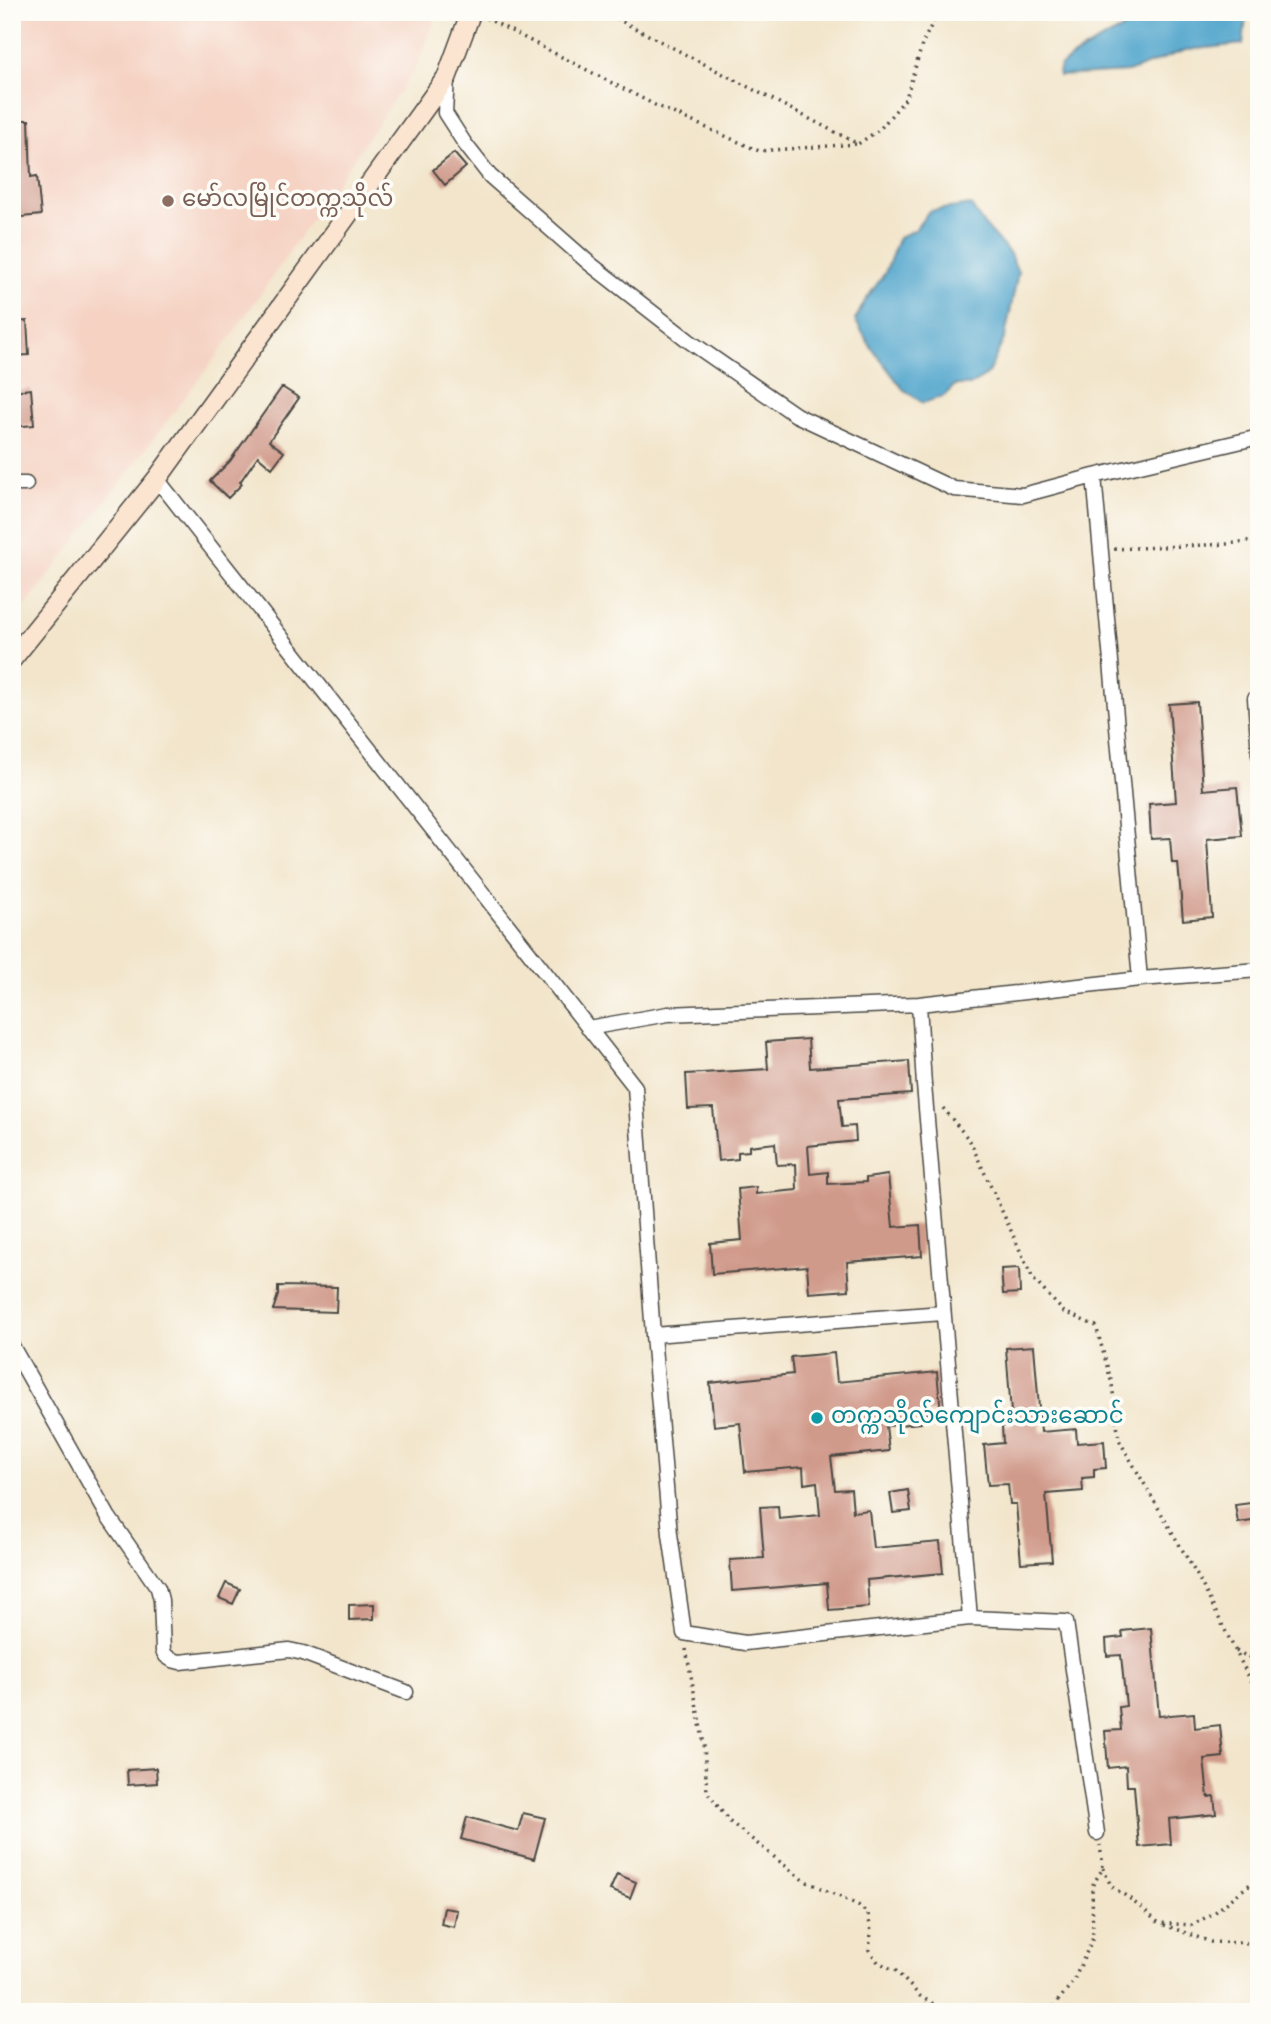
<svg xmlns="http://www.w3.org/2000/svg" width="1271" height="2024" font-family="Dekko,'Noto Sans Myanmar',sans-serif">
<style>
.built{fill:#f5d2c2}
.water{fill:#51a5cc;stroke:#3e687c;stroke-width:2}
.building{fill:#d09a8a}
.lines{fill:none;stroke-linecap:round;stroke-linejoin:round}
.street-casing{stroke:#494743;stroke-width:17}
.secondary-casing{stroke:#494743;stroke-width:22}
.path{stroke:#494743;stroke-width:3.5;stroke-dasharray:2 5;stroke-linecap:butt}
.street{stroke:#fff;stroke-width:14}
.secondary{stroke:#fce5d0;stroke-width:19}
.education-dot{fill:#8d6e63;stroke:#fdfcf7;stroke-width:2.5}
.culture-dot{fill:#0f9aa8;stroke:#fdfcf7;stroke-width:2.5}
.labels{text-anchor:middle;dominant-baseline:central;stroke-width:7;stroke-linejoin:round;paint-order:stroke}
.education-label{font-size:23px;fill:#785e54;stroke:#fdfcf7;text-anchor:start}
.culture-label{font-size:23px;fill:#0d838f;stroke:#fdfcf7;text-anchor:start}
</style>
<rect width="100%" height="100%" fill="#fdfcf7"/>
<filter id="ink" filterUnits="userSpaceOnUse"><feTurbulence type="fractalNoise" baseFrequency=".0143" numOctaves="2"/><feDisplacementMap in="SourceGraphic" scale="14" xChannelSelector="R" yChannelSelector="G"/><feConvolveMatrix kernelMatrix="1 2 1 2 8 2 1 2 1" color-interpolation-filters="sRGB"/></filter>
<filter id="wash" filterUnits="userSpaceOnUse"><feTurbulence type="fractalNoise" baseFrequency=".00686" numOctaves="4" result="noise"/><feDisplacementMap in="SourceGraphic" scale="28" xChannelSelector="R" yChannelSelector="G"/><feGaussianBlur stdDeviation="1.57" result="paint"/><feColorMatrix in="noise" values="0 0 0 0 0 0 0 0 0 0 0 0 0 0 0 0 0 1.4 0 .05"/><feComposite in="paint" operator="in"/></filter>
<g filter="url(#wash)">
<rect width="100%" height="100%" fill="#f2e5cb"/>
<!-- built -->
<path class="built" d="M12,12H438L417,66L231,337L12,624Z"/>
<!-- water -->
<path class="water" d="M1161,12H1236L1246,18L1243,44L1186,50L1128,72L1059,76L1060,66C1090,43 1126,27 1161,12Z
M971,205L981,221L1010,254L1018,272L1005,337L987,375L970,385H955L944,396L923,403L903,389L871,347L855,320L865,301L885,273L899,237L915,230L929,211Z"/>
<g id="blocks">
<!-- building -->
<path class="building" d="M12,120H29L31,177L37,176L41,215L12,218Z
M454,153L466,167L445,185L433,170Z
M27,321L29,355L12,356V322Z
M282,387L299,398L269,441L284,452L272,468L258,456L240,482L242,484L228,498L210,481L230,461Z
M31,389L34,425L12,427V391Z
M1197,702L1203,790L1237,787L1242,836L1207,839L1212,917L1183,920L1178,863H1172L1170,838L1151,839L1149,804L1176,802L1169,704Z
M808,1039L810,1068L909,1061L911,1094L839,1099L842,1127L855,1126L856,1141L808,1146L810,1174L828,1172V1184L866,1182V1178L888,1175L893,1227L920,1225L922,1256L847,1262L849,1290L809,1293L807,1266L712,1274L710,1243L742,1240L738,1189L756,1187V1194L797,1190L796,1164L777,1165L775,1143L749,1146V1151L738,1152V1159L718,1161L713,1108L688,1109L686,1074L768,1069L766,1042Z
M1019,1268L1020,1293L1003,1294L1001,1269Z
M278,1286L337,1287L336,1312L273,1310L278,1295Z
M1034,1346L1041,1432L1076,1429L1077,1443L1104,1441L1106,1468L1094,1469V1477L1082,1478L1083,1491L1046,1494L1052,1561L1021,1563L1016,1504H1010L1008,1484L988,1485L984,1445L1003,1443L1002,1426L1012,1425L1006,1348Z
M834,1353L837,1382L937,1372L941,1412L920,1414L921,1423L886,1426L889,1451L831,1457L835,1490L851,1489L853,1512L869,1510L873,1548L940,1542L943,1573L867,1580L869,1607L829,1610L827,1583L732,1591L730,1560L764,1558L760,1507L778,1506L779,1519L820,1515L817,1482L804,1484L803,1467L745,1472L740,1423L714,1426L710,1383L793,1374L791,1357Z
M908,1490L911,1511L893,1513L890,1493Z
M1259,1502V1520L1238,1523L1235,1505Z
M226,1583L240,1589L233,1604L219,1598Z
M374,1604V1619L349,1620V1605Z
M1151,1628L1159,1716L1194,1713L1195,1728L1220,1725L1223,1757L1204,1759L1208,1797L1214,1796L1216,1814L1169,1819L1171,1844L1139,1847L1134,1786H1127L1126,1766L1108,1768L1105,1731L1121,1730L1119,1707L1126,1706L1121,1655L1107,1656L1106,1639L1123,1637L1122,1631Z
M156,1768L157,1783L128,1785L127,1770Z
M523,1813L545,1818L534,1859L461,1839L467,1817L518,1831Z
M617,1874L636,1882L630,1898L610,1890Z
M444,1908L457,1910L454,1927L441,1924Z"/>
</g>
</g>
<g filter="url(#ink)">
<use href="#blocks" fill-opacity="0" stroke="#494743" stroke-width="2"/>
<g class="lines">
<defs>
<path id="street" d="M447,77L445,113L465,144L490,176L589,263L689,341L796,415L954,489L1023,495L1094,476L1259,437
M157,479L635,1087L653,1335L670,1534L684,1633L745,1643L970,1618L1066,1622L1097,1833
M12,484H26
M1255,698L1259,755
M1140,979L1259,970
M919,1004L924,1085L970,1618
M588,1028L668,1014L919,1004L1140,979L1094,476
M653,1335L943,1313
M12,1346L108,1516L158,1588L161,1600L163,1651L166,1656L172,1660L180,1662L289,1650L303,1653L406,1692"/>
<path id="secondary" d="M12,659L157,479L447,77L471,12"/>
</defs>
<!-- street casing -->
<use href="#street" class="street-casing"/>
<!-- secondary casing -->
<use href="#secondary" class="secondary-casing"/>
<!-- path -->
<path class="path" d="M604,12L858,144L880,129L906,98L923,42L938,12
M486,18L655,105L759,151L857,144
M1114,549L1228,544L1259,539
M943,1108L970,1141L1033,1279L1064,1312L1096,1326L1112,1384L1119,1440L1198,1577L1259,1697
M686,1649L704,1745L707,1792L729,1821L803,1880L858,1905L868,1914L871,1932L869,1950L878,1962L896,1971L920,1996L947,2012
M1236,1651L1259,1662
M1103,1868L1111,1886L1129,1898L1159,1923L1192,1925L1214,1913L1259,1877
M1248,1886L1259,1887
M1164,1925L1211,1942L1259,1943
M1049,2012L1073,1982L1093,1938L1092,1886L1103,1868L1100,1845"/>
<!-- street -->
<use href="#street" class="street"/>
<!-- secondary -->
<use href="#secondary" class="secondary"/>
</g>
</g>
<!-- markers -->
<circle class="education-dot" cx="168" cy="201" r="7"/>
<circle class="culture-dot" cx="817" cy="1418" r="7"/>
<g class="labels">
<!-- education labels -->
<g class="education-label">
<text x="182" y="201">မော်လမြိုင်တက္ကသိုလ်</text>
</g>
<!-- culture labels -->
<g class="culture-label">
<text x="831" y="1418">တက္ကသိုလ်ကျောင်းသားဆောင်</text>
</g>
</g>
<!-- margin -->
<rect width="1271" height="2024" fill="none" stroke="#fdfcf7" stroke-width="42"/>
</svg>
